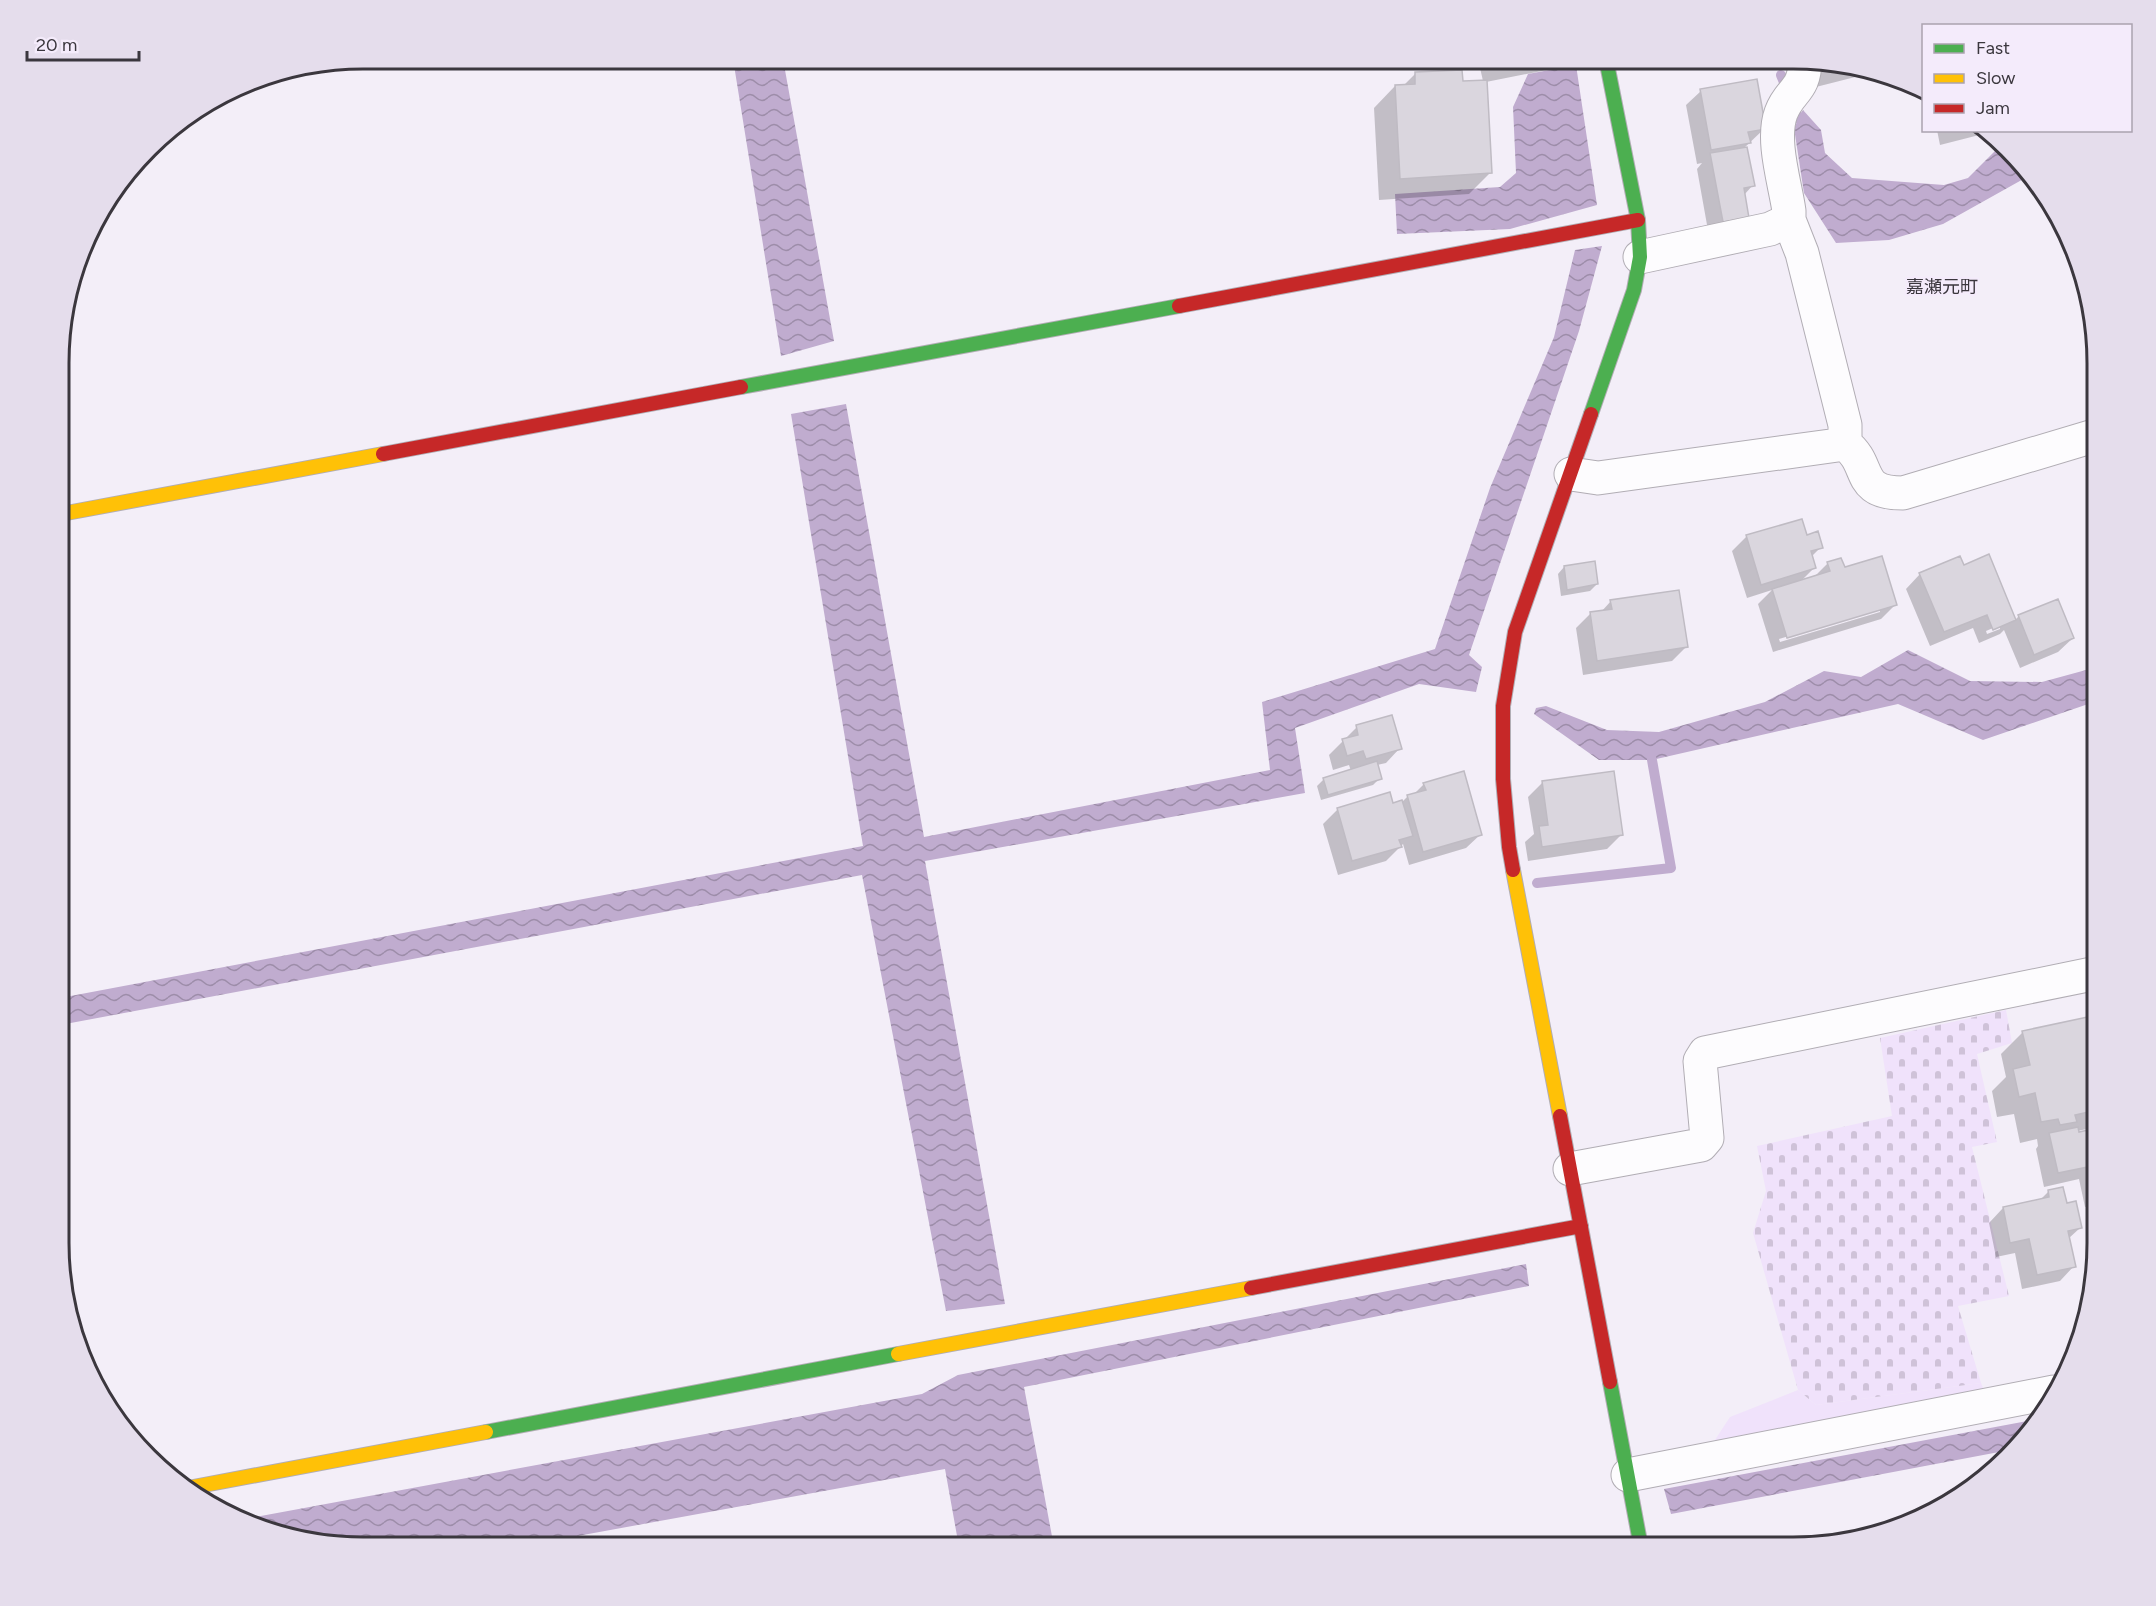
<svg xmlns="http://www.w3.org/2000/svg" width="2156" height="1606" font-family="Figtree,'Noto Sans JP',sans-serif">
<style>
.green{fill:#f0e2fb}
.cemetery{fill:url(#cemetery-stones)}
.water{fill:url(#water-waves)}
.shadow{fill:#0003;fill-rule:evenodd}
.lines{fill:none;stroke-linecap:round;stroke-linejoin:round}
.stream{stroke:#c0accf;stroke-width:10}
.building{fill:#dad6de;stroke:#bfbbc3;stroke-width:1.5}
.street-casing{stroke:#b1adb4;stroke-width:35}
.fast-casing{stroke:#b1adb4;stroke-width:16}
.slow-casing{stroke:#b1adb4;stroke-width:16}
.jam-casing{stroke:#b1adb4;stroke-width:16}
.street{stroke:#fdfcfe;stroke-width:33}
.fast{stroke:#4caf50;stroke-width:14}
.slow{stroke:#ffc107;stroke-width:14}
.jam{stroke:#c62828;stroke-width:14}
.labels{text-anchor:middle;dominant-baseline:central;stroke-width:4.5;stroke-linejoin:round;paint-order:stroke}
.neighbourhood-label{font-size:18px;fill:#3b373e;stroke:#f4ebfb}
.rim{fill:none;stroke:#3b373e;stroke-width:3}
</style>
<defs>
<pattern id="cemetery-stones" width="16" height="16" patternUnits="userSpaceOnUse" patternTransform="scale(1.5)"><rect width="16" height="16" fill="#f0e2fb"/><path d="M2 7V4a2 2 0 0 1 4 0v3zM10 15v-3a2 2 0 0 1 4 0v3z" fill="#cfc2d8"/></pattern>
<pattern id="water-waves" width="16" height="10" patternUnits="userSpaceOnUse" patternTransform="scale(1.5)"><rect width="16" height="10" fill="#c0accf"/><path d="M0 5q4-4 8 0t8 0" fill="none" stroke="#9d8da9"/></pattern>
</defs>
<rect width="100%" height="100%" fill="#f3eef8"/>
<!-- green -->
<path class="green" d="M1981,1383L1986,1395L1711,1446L1730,1417L1798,1390L1816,1405Z"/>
<!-- cemetery -->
<path class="cemetery" d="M2006,1010L2012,1043L1977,1054L1997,1142L1972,1147L2009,1296L1958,1306L1981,1383L1816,1405L1798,1390L1753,1233L1766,1191L1757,1146L1892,1116L1880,1038Z"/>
<!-- water -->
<path class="water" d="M733,59H783L834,341L781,356Z
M1576,65L1597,205L1510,229L1397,234L1395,194L1500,187L1516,173L1513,107L1528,74Z
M1803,110L1821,130L1825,153L1852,178L1944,185L1968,178L1995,151L2003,146L2027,177L1943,224L1889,240L1836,243L1804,193L1794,128Z
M1602,246L1579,331L1469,655L1482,667L1476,692L1419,684L1295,728L1305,793L925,861L1005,1304L946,1311L862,875L60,1025V998L863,846L791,414L846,404L924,837L1270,770L1262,702L1435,649L1490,488L1554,337L1575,250Z
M1908,650L1970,681L2042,682L2097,667V701L1983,740L1898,704L1652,760H1599L1534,714L1536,708L1546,706L1607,730L1659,732L1765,702L1824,671L1861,677Z
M1526,1264L1529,1286L1024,1387L1054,1547H959L945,1469L517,1547H343L247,1524L239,1520L922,1394L958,1375Z
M2038,1419L2022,1444L2015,1449L1671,1514L1664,1489Z"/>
<!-- shadow -->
<path class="shadow" d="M1478,59H1562L1552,69L1486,82L1491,172L1469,194L1379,200L1374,108L1395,86H1403L1415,74L1461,83L1483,81Z
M1813,59L1871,73L1812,88Z
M1701,91L1764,129L1743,149L1753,185L1744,195L1747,217L1709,236L1697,169L1702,163L1697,164L1686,105Z
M1937,130H1988L1991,132L1940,145Z
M1746,537H1806L1821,547L1811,557L1815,567L1800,582L1813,578L1828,563L1844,569L1895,605L1881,619L1773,652L1758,604L1772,590L1747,598L1732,551ZM1880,609V612L1780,642L1779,639Z
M1564,567L1597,584L1590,591L1561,596L1558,574Z
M1963,567L2015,620L2018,617L2057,601L2073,638L2058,652L2020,668L2004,630L2000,634L1979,643L1973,628L1930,646L1906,589L1920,574ZM2000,625V629L1987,634L1986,631Z
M1611,601L1686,647L1672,661L1583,675L1576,628L1590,614L1601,612Z
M1357,727L1400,748L1386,763L1377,765L1380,778L1373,785L1321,800L1317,786L1324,779L1351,771L1349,765L1333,770L1329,755Z
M1542,783L1622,834L1607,849L1528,861L1525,842L1534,834L1528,797Z
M1424,784L1481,834L1466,848L1409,865L1403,844L1386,861L1338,875L1323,824L1338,809L1392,805L1402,802L1408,796L1413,795Z
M2097,1016V1127L2077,1131L2078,1134L2097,1130V1204L2085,1207L2079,1179L2044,1187L2036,1149L2038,1146L2037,1139L2020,1143L2014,1114L1997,1117L1992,1091L2006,1077L2001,1054L2023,1032Z
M2048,1192L2066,1205L2080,1228L2068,1239L2074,1266L2060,1281L2022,1289L2015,1253L1996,1257L1989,1223L2003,1208L2039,1201Z
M2097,1240V1262L2093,1244Z"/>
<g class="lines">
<!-- stream -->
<path class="stream" d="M1781,75L1799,119
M1537,883L1671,868L1652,760"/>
</g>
<!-- building -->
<path class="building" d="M1495,59H1548L1497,69Z
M1462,70L1463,81L1487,80L1492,173L1400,179L1395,85L1415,84V72Z
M1757,79L1766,129L1748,132L1751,143L1711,150L1700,89Z
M1747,147L1755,186L1744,188L1749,218L1723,222L1710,153Z
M1802,519L1807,535L1818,531L1823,548L1811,551L1816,568L1761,585L1746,535Z
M1989,554L2016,620L1993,630L1987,615L1944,632L1919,573L1960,556L1964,565Z
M1882,556L1897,605L1787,638L1772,589L1830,571L1827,562L1841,558L1845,567Z
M1595,561L1598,584L1567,590L1564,566Z
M1679,590L1688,647L1597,661L1590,612L1612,609L1610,600Z
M2058,599L2074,638L2034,655L2018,615Z
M1392,715L1402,749L1366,759L1363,751L1347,756L1342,739L1358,735L1356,725Z
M1377,761L1382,779L1328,795L1323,778Z
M1464,771L1482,835L1423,852L1407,795L1426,790L1423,783Z
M1614,771L1623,835L1542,847L1539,826L1548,825L1542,781Z
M1390,792L1393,803L1402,800L1413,836L1399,840L1402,847L1352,861L1337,808Z
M2097,1015V1110L2075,1115L2077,1122L2060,1125L2058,1119L2041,1122L2035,1093L2019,1097L2013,1069L2030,1065L2022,1031Z
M2078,1127L2079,1132L2097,1128V1184L2093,1166L2058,1173L2049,1133Z
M2063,1187L2067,1203L2076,1201L2082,1228L2068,1231L2076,1267L2037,1275L2029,1239L2010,1243L2003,1207L2049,1197L2048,1190Z"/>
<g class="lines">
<defs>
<path id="street" d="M1789,220L1802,253L1845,425V444
M1640,257L1770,229L1789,220V211C1785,183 1771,140 1781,113C1790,89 1805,92 1805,59
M1571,474L1598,478L1845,444C1873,465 1854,493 1903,493L2097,435
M1570,1169L1701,1145L1707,1138L1700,1061L1705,1053L2097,973
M1628,1475L2054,1392"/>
<path id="fast" d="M741,387L1179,306
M1591,414L1634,290L1640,257L1638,220L1606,59
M1610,1382L1641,1547
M486,1432L898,1354"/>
<path id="slow" d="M61,514L383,454
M1513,870L1560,1116
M898,1354L1251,1288
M188,1488L486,1432"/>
<path id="jam" d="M1179,306L1638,220
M383,454L741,387
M1513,870L1509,847L1503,779V706L1515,632L1591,414
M1560,1116L1610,1382
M1251,1288L1581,1226"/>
</defs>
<!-- street casing -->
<use href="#street" class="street-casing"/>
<!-- fast casing -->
<use href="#fast" class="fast-casing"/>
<!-- slow casing -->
<use href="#slow" class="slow-casing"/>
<!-- jam casing -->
<use href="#jam" class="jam-casing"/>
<!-- street -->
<use href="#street" class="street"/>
<!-- fast -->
<use href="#fast" class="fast"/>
<!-- slow -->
<use href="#slow" class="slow"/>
<!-- jam -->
<use href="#jam" class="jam"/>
</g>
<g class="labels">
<!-- neighbourhood labels -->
<g class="neighbourhood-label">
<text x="1942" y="287">嘉瀬元町</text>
</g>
</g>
<!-- crop -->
<path d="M0 0H2156V1606H0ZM363 69H1793A294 294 0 0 1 2087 363V1243A294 294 0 0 1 1793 1537H363A294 294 0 0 1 69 1243V363A294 294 0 0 1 363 69Z" fill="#e5ddec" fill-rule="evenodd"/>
<path class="rim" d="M363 69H1793A294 294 0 0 1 2087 363V1243A294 294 0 0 1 1793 1537H363A294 294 0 0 1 69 1243V363A294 294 0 0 1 363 69Z"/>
<!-- legend -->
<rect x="1922" y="24" width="210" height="108" fill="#f4ebfb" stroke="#aaa3af" stroke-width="1.5"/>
<rect x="1934" y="44" width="30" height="9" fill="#4caf50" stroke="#aaa3af" stroke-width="1.5"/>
<text x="1976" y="54" font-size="18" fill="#3b373e">Fast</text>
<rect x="1934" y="74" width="30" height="9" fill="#ffc107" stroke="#aaa3af" stroke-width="1.5"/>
<text x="1976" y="84" font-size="18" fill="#3b373e">Slow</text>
<rect x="1934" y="104" width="30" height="9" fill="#c62828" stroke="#aaa3af" stroke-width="1.5"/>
<text x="1976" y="114" font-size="18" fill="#3b373e">Jam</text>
<!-- scale -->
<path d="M27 51v9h112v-9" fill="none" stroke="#3b373e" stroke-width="3"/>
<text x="36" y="51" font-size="18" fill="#3b373e" stroke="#f4ebfb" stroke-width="4.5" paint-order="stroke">20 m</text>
</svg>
